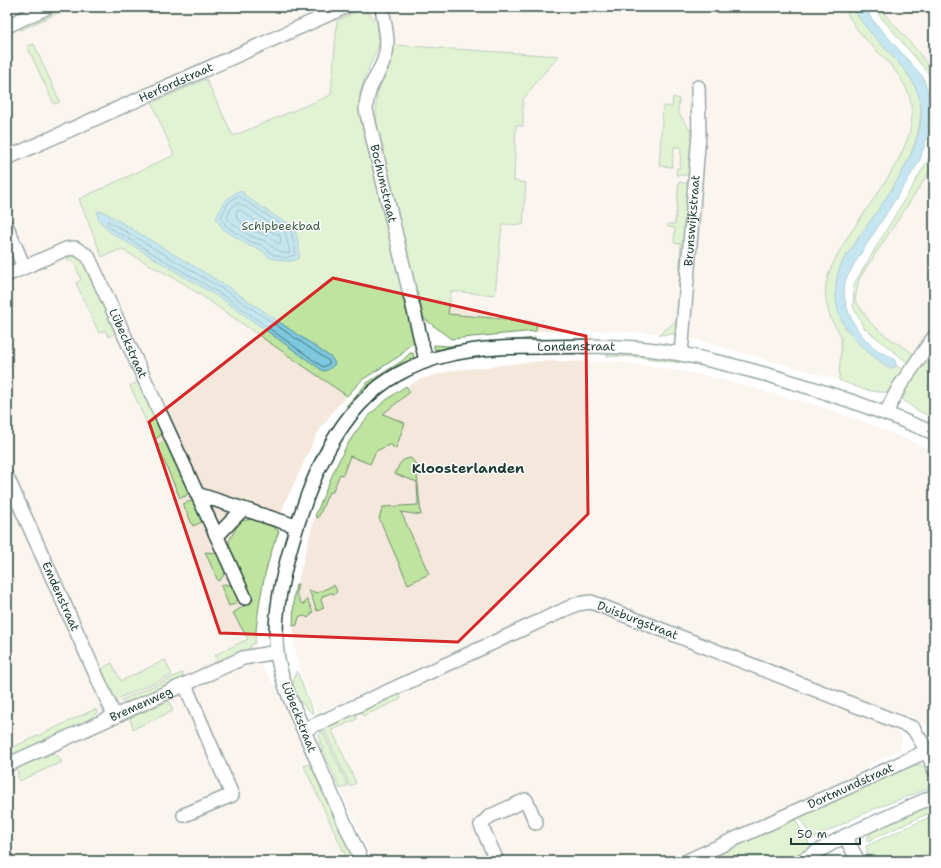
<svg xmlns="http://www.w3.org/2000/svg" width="941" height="868" font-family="'Shantell Sans',sans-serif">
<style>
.built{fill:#f4e8dc}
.green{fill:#bee49f;stroke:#6e906a}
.water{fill:#7ec8de;stroke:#58909a}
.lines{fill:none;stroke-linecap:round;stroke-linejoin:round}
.shore{stroke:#457578;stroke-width:1}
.minor-casing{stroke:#1f3d34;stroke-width:16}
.minor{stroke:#fff;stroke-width:13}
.marked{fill:none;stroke:#d62828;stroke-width:3;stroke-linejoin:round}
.labels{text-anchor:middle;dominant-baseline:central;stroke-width:3;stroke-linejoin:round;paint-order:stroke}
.street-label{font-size:12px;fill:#1f3d34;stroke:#fff}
.park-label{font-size:12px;fill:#3f5e49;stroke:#fff}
.quarter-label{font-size:14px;font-weight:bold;fill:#1f3d34;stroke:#fff}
</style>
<rect width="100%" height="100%" fill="#fff"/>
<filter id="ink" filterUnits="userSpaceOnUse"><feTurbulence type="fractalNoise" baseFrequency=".025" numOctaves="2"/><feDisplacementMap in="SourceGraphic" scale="8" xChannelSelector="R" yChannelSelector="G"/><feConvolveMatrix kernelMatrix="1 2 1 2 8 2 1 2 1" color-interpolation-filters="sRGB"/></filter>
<g filter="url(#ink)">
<!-- built -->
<path class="built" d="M7,7H375L379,46L365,77L360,94V117L415,342L406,348L401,355L362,380L334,410L317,434L283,507L279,531L272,547L264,579L257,613L255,643L260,663L268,676L282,695L357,861H7Z
M389,7H845L856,27L898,73L908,91L911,105V124L902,152L872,204L851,233L833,264L826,281L831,319L841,337L839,380L675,334L611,331H542L451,339L377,126L376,100L379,88L393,57L394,45Z
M878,7H934V74L914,47Z
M934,165V368L886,336L870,322L855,301L859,279Z
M540,361L621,362L705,375L822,407L867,423L934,451V739L929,726L917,721L604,598L586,595L564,603L317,714L302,679L296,656L293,626L294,595L315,516L338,461L350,439L371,413L387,399L420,379L455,370Z
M593,610L897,729L902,737L901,749L869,765L866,773L675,861H373L320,743L319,736L323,727L477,655L575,613Z"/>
<!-- green -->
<path class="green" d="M60,7H71L21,30L19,25Z
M845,7H853C867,36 913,67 919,93C930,147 884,199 856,242C852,248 839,264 839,271C838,287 843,310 845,328L894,368L896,365L903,370L889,392C871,394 854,386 839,380C839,367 842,351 841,338C840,331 833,325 831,319C827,308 823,292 827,280C840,228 922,158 911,103C903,62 858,45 845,7Z
M875,7H878C890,21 934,64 934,80L879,15Z
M361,9L366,11L377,21L379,46L365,77L360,94V117L415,342L406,348L401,355L362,380L347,396L183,283L121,249L102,257L79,199L174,155L152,103L206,79L233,136L331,95L337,21Z
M34,44L60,102L54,104L27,46Z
M394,45L559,56L536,82L523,100V126L516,125L514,181L526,183L523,225L502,224L495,295L451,291L448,314L537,322L536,331L451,339L422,317L377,126C376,113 375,101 379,89C383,73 392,61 394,45Z
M673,97L679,99L678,112L694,136L691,175H676L677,168H680L681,147H674L672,167L659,166L663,106L672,107Z
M934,150V165L859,279L855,300L870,322L886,336L914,354L909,364L863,327L853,306L854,284Z
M679,182L691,184L680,330H675V334L659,335L677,320L681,244L674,243L675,228L668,227V224H675Z
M72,254L84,260L117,329L116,333L108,337L105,330L99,333L76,283L81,280L75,264L71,260H67V258L70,257Z
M536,338L533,341L445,350L434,349V345L449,346Z
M608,352L676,358L680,363L639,357L607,356Z
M410,353H413L414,357L410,361L374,384L352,404L346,406L367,383L402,361Z
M926,362L934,368V418L916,410L902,399L907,392L903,389L919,366L923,367Z
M138,382H141L163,430L159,437L154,439L130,386Z
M406,386L410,392L383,414L405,423L396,448L394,449L391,444L376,451L370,464L350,456L343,475L340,474L332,493L329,492L318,518L315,516C340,457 350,422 406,386Z
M167,440L189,490L186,496L180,498L157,445Z
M411,458L416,464L421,515L401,512L429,574L408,584L379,518L383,507L418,505L417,482L395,474C399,465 400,459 411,458Z
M194,500L204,521L193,526L183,504Z
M252,519L273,527L279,531C264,567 258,605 255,643L250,646L251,648L219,662L215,655L248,639L233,613L253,600L230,550L229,541L240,521Z
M205,552L218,553L226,571L222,578L218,581Z
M225,584L233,586L238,599L235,604L229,606L221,586Z
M296,584H298L296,593L301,603L304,604L307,599L313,612L308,618L305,616L299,617L297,625L293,626L294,595Z
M334,585L337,591L335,594L331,593L323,596L321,600L324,608L317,611L309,590L317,593Z
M165,660L172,675L117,699L110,694L101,675L103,668L112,663L121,681Z
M297,671L314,714C304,709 294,695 293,683C293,680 296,674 297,671Z
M182,673L184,678L134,701L122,702V700Z
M397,690L401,699L363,716L358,709Z
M169,701L173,711L133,729L130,718Z
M93,710H97L96,714L87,720V722L13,755L7,756V750Z
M354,710L357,719L332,730L356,783L350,786L323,727Z
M322,730L348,786L340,789L320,743L319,736Z
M52,753L58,756L62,762L19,781L17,768Z
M312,763L357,861H348L304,766Z
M920,764L931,772L932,780L927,789L869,811L812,839L800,818L801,815L897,771Z
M934,802V811L866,842L869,835L876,829Z
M934,815V851L911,861H869L866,846Z
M793,818L795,819L811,847L789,861H699Z"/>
<!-- water -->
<path class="water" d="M853,7H866L871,18L923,77L928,92L931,125L919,162L853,266C851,271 846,277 845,283C841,304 855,331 871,345C878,351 887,355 895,360L896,365L890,369C874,357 857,345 846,328C835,312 833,288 839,270C842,260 851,250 856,242C879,207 919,158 921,117C924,69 872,47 853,7Z
M238,191L243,192L245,196L278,218L294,225L299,245V258C287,265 282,259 270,258L260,249L249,246L223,229L216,218L226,200Z
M97,211L104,212L228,287L332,358L335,364L328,370L323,371L222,299L110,232L98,219Z"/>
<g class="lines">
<!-- shore -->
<path class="shore" d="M238,196L276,221L290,228L295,246V255L285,258L272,254L262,245L251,242L226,226L221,217L228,203Z
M238,203L253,211L273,226L285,231L290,253C280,255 272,246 265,241C261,239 257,239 253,237C247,235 228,221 227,217L232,207Z
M240,210L270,231L280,235L281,243H277L268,236L254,231L236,218L237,211Z
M108,221L226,291L329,361V364L323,367L224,296L112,229L107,224Z"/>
<defs>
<g id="minor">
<path id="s1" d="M382,7C384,23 390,41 385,57C378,79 367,83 366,110L426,361"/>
<path d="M7,26L48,7"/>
<path id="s2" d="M7,158L345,7"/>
<path d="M7,227L24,267"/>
<path id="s3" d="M7,275L66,249L75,248L88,256L245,598"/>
<path id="s4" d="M681,354L699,134L698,87"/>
<path d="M886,413L899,387L934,337"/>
<path id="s5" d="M7,477L115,717"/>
<path d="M197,494L296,526"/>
<path d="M217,536L242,510"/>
<path id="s6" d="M304,730L577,604L591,602L913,728L927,751L934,769"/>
<path id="s7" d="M7,765L243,658L277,652"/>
<path d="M184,815L232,795L185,685"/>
<path d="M845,836L858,861"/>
<path id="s8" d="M362,861C343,821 326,781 308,740C296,712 281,683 277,653C271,605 291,541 307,497C326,446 354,395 406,370C447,349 494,347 540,347C579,346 617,345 655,350C694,355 731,365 768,375C825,391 880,410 934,433"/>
<path d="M497,861L481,825L490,816L526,800L536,823"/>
<path id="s9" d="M687,861L927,751"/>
<path d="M801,861L845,836L934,796"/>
</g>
</defs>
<!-- minor casing -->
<use href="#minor" class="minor-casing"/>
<!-- minor -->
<use href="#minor" class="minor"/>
</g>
</g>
<!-- marked area -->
<path d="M0 0H941V868H0ZM333,278L586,336L588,514L458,642L220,633L149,422Z" fill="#fff" fill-opacity=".55" fill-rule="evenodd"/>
<path class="marked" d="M333,278L586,336L588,514L458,642L220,633L149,422Z"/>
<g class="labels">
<!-- street labels -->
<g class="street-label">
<text stroke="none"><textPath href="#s2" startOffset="185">Herfordstraat</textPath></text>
<text stroke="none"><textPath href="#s1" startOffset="183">Bochumstraat</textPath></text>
<text stroke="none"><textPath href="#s4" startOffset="134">Brunswijkstraat</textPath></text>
<text stroke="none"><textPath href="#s3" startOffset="185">Lübeckstraat</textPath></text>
<text stroke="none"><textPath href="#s8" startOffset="724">Londenstraat</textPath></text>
<text stroke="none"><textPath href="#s5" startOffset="131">Emdenstraat</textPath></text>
<text stroke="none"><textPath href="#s6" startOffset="365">Duisburgstraat</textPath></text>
<text stroke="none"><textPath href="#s7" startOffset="147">Bremenweg</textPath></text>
<text transform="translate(299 717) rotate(68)">Lübeckstraat</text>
<text stroke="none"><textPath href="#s9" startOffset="180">Dortmundstraat</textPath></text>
</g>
<!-- park labels -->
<g class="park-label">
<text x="281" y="226">Schipbeekbad</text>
</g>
<!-- quarter labels -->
<g class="quarter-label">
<text x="468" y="468">Kloosterlanden</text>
</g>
</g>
<!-- margin -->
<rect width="941" height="868" fill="none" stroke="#fff" stroke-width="24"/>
<rect x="12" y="12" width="917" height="844" fill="none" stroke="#1f3d34" stroke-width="1.5" filter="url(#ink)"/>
<!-- scale -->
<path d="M791 838v6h69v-6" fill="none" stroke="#1f3d34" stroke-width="2"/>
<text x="797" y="838" font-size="12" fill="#1f3d34" stroke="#ffffff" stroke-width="3" paint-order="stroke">50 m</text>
</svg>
